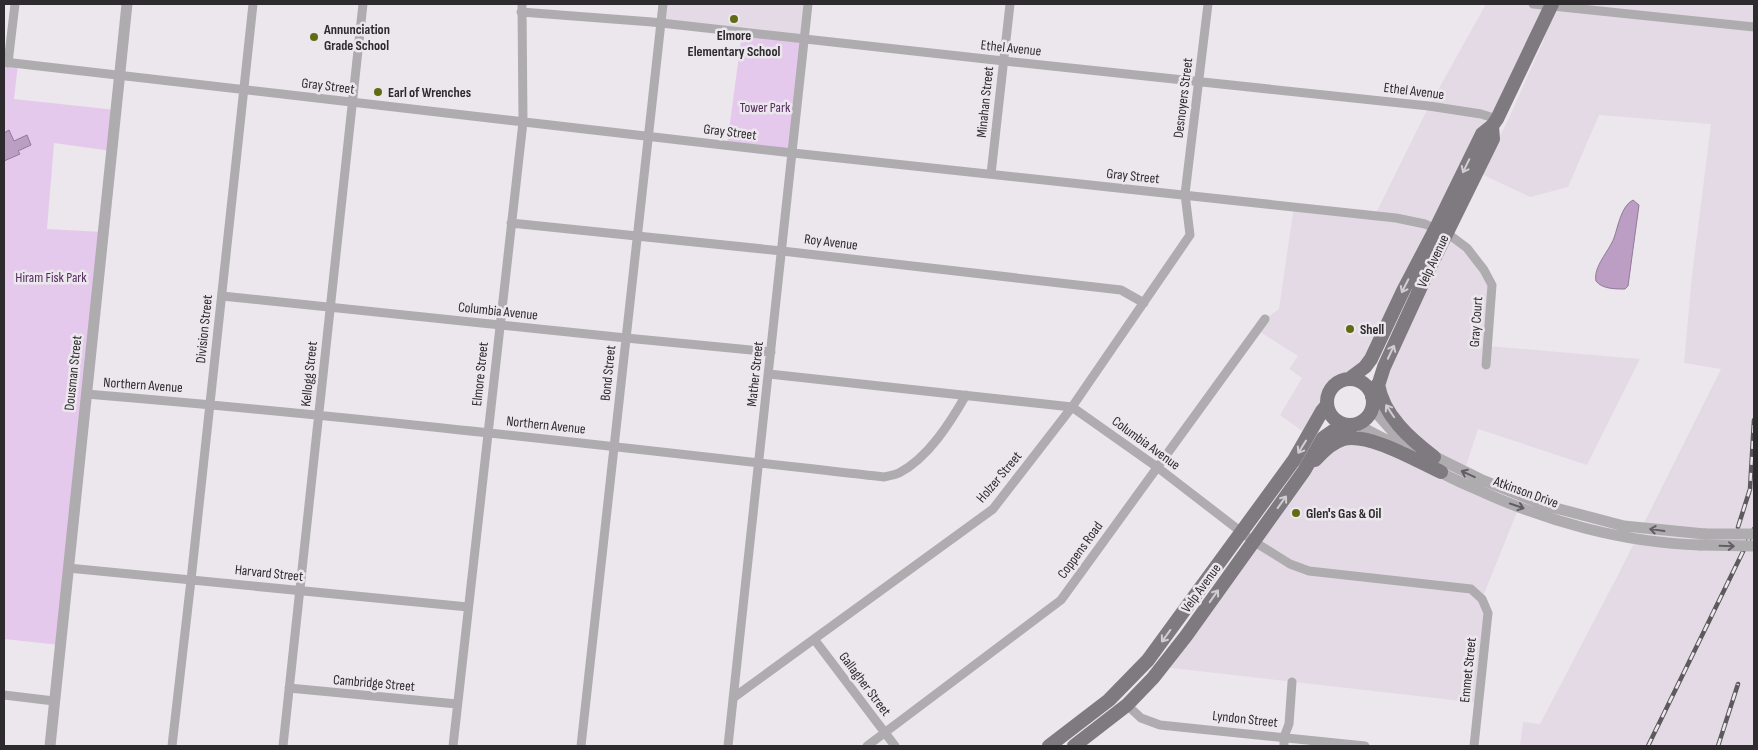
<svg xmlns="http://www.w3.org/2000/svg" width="1758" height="750" font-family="'Sofia Sans Condensed',sans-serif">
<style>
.built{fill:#e4dae6}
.green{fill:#e5c9ec}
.water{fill:#bc9dc4;stroke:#917b97}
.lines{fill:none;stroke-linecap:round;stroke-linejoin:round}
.minor{stroke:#afacaf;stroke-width:9}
.tertiary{stroke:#afacaf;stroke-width:11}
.primary{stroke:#7e7a7f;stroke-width:14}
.rail-casing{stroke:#5d5a5d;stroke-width:4.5}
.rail{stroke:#ece7ed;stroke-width:2.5;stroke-dasharray:8;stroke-linecap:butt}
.tertiary-bridge{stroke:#afacaf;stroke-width:11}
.oneway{stroke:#d0ccd2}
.oneway2{stroke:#615f61}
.poi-dot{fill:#616b13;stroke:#ece7ed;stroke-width:2}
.labels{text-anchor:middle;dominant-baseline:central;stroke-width:5;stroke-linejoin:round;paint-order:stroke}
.poi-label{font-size:14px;font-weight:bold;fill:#2d2b2d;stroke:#ece7ed;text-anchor:start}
.street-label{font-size:14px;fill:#2d2b2d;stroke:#ece7ed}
.park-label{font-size:14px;fill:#532b5e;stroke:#ece7ed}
</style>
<rect width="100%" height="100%" fill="#ece7ed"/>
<!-- built -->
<path class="built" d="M663,4H808L805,40L661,24Z
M1486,4H1552L1378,347L1345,380L1333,387L1309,436L1280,415L1302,378L1289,369L1298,356L1257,330L1265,319L1279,309L1294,206L1375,215L1429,106Z
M1554,4H1754V746H1520L1523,722L1540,724L1620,571L1721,369L1684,363L1692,275L1711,124L1599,115L1568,187L1530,197L1481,174L1508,120L1543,42Z
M1451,236L1467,248L1492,285L1488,346L1640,359L1587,465L1478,429L1464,472L1434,457L1384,402V367Z
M1350,438L1519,507L1482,599L1488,613L1479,703L1163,667L1304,471Z"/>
<!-- green -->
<path class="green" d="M742,33L805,40L793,153L727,145Z
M4,62L18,64L14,99L116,110L112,151L54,143L47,229L103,232L60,645L4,639Z"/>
<!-- water -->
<path class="water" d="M9,130L14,141L27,135L31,145L18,151L20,154L4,161V133Z
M1633,200L1639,205L1628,286L1625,289C1615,289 1602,289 1596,281C1593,267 1609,251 1614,238C1618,227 1621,206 1633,200Z"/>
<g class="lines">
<!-- minor -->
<path class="minor" d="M1533,4L1754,27
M521,12L652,22L1004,61L1429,106L1481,114L1497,119
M4,62L793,153L1396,218L1425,224L1451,236L1467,248L1484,270L1492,285L1486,365
M8,63L15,4
M991,174L1010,4
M511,223L782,251L1121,290L1144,303
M222,296L626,338L771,352
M769,374L1072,407L1157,467L1253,541L1290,564L1309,571L1471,589L1482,599L1488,613L1474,746
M86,394C353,416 618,447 884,477C888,476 895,475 899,473C928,458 950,423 966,395
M68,568L468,607
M814,639L895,746
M289,688L457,704
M4,695L54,701
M733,698L993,509L1072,407L1190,235L1185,194L1208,4
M1127,705L1141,718L1160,725L1365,746
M172,746L191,580L253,4
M283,746L363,4
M453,746L523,122L522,4
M581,746L663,4
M728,746L808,4
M867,746L1061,600L1265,319
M1284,746V737L1289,724L1292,682"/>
<!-- tertiary -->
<path class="tertiary" d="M1372,408L1395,434L1417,448L1480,479L1544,505L1624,526L1705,534
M1356,424L1398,446
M1435,469C1448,477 1462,483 1476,489C1545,521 1624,543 1700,545
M50,746L127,4"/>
<!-- primary -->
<path class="primary" d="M1349,379L1365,367L1371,359L1403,291L1436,228L1482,134L1492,126L1497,119L1552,4
M1327 402a23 23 0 1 1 46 0a23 23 0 1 1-46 0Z
M1378,384C1383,415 1410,439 1434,457
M1372,397L1377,389L1384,367L1429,269L1493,139L1492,126
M1315,460C1324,451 1331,443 1343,439C1368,432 1417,461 1441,472
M1049,746L1109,700L1148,660L1294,460L1322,411L1327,405
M1074,746L1127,705L1153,678L1186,636L1304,471L1323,438L1333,431L1349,425"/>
<defs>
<path id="rail" d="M1738,527L1750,489L1754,420
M1648,746L1754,529
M1718,746L1738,684"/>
</defs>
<!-- rail casing -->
<use href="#rail" class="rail-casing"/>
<!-- rail -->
<use href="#rail" class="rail"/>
<!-- tertiary-bridge -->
<path class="tertiary-bridge" d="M1705,534H1754
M1700,545L1754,546"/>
</g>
<!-- one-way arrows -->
<defs><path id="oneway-shaft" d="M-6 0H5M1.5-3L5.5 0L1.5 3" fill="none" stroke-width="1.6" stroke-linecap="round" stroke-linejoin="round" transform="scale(1.25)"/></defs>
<g class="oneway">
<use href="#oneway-shaft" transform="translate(1466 166) rotate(116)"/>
<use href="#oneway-shaft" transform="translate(1405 286) rotate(117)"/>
<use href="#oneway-shaft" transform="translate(1391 352) rotate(-65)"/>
<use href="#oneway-shaft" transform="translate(1390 411) rotate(-124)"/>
<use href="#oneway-shaft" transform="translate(1302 447) rotate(122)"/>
<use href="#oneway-shaft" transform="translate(1282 502) rotate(-54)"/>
<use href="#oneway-shaft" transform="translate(1214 596) rotate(-55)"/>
<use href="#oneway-shaft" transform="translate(1166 636) rotate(126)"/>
</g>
<g class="oneway2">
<use href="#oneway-shaft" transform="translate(1468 474) rotate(-155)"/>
<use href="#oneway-shaft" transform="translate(1517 506) rotate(19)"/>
<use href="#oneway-shaft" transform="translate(1657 530) rotate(-172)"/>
<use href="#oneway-shaft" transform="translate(1727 546) rotate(2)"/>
</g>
<!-- markers -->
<g class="poi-dot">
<circle cx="734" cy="19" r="5"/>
<circle cx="314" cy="37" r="5"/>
<circle cx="378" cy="92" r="5"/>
<circle cx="1350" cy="329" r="5"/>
<circle cx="1296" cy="513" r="5"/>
</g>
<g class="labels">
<!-- poi labels -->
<g class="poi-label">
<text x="324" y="29">Annunciation<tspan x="324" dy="16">Grade School</tspan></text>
<text x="734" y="35" text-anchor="middle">Elmore<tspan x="734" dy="16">Elementary School</tspan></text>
<text x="388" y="92">Earl of Wrenches</text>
<text x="1360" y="329">Shell</text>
<text x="1306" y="513">Glen's Gas &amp; Oil</text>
</g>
<!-- street labels -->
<g class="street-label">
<text transform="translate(1011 48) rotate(6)">Ethel Avenue</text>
<text transform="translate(328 86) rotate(7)">Gray Street</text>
<text transform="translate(1414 91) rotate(7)">Ethel Avenue</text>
<text transform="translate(1183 98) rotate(-83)">Desnoyers Street</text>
<text transform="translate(985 102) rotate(-84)">Minahan Street</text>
<text transform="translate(730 132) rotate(7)">Gray Street</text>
<text transform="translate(1133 176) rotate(6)">Gray Street</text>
<text transform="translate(831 242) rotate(7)">Roy Avenue</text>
<text transform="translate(1433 261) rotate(-65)">Velp Avenue</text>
<text transform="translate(498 311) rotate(6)">Columbia Avenue</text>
<text transform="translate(1476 322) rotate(-86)">Gray Court</text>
<text transform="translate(204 329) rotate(-84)">Division Street</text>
<text transform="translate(73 373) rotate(-84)">Dousman Street</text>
<text transform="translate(608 373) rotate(-84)">Bond Street</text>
<text transform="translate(309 374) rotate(-84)">Kellogg Street</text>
<text transform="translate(480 374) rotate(-84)">Elmore Street</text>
<text transform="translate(755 374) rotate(-84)">Mather Street</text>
<text transform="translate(143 385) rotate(4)">Northern Avenue</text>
<text transform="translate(546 425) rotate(6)">Northern Avenue</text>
<text transform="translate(1146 443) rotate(36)">Columbia Avenue</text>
<text transform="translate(999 477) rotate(-50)">Holzer Street</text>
<text transform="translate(1526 492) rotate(20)">Atkinson Drive</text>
<text transform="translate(1080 550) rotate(-54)">Coppens Road</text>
<text transform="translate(269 573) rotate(6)">Harvard Street</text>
<text transform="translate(1201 588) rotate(-54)">Velp Avenue</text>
<text transform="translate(1468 670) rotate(-84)">Emmet Street</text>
<text transform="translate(374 683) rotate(5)">Cambridge Street</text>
<text transform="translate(865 684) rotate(53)">Gallagher Street</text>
<text transform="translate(1245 719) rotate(6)">Lyndon Street</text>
</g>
<!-- park labels -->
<g class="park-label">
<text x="765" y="107">Tower Park</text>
<text x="51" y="277">Hiram Fisk Park</text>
</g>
</g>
<!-- border -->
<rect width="1758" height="750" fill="none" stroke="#2d2b2d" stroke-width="10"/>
</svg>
